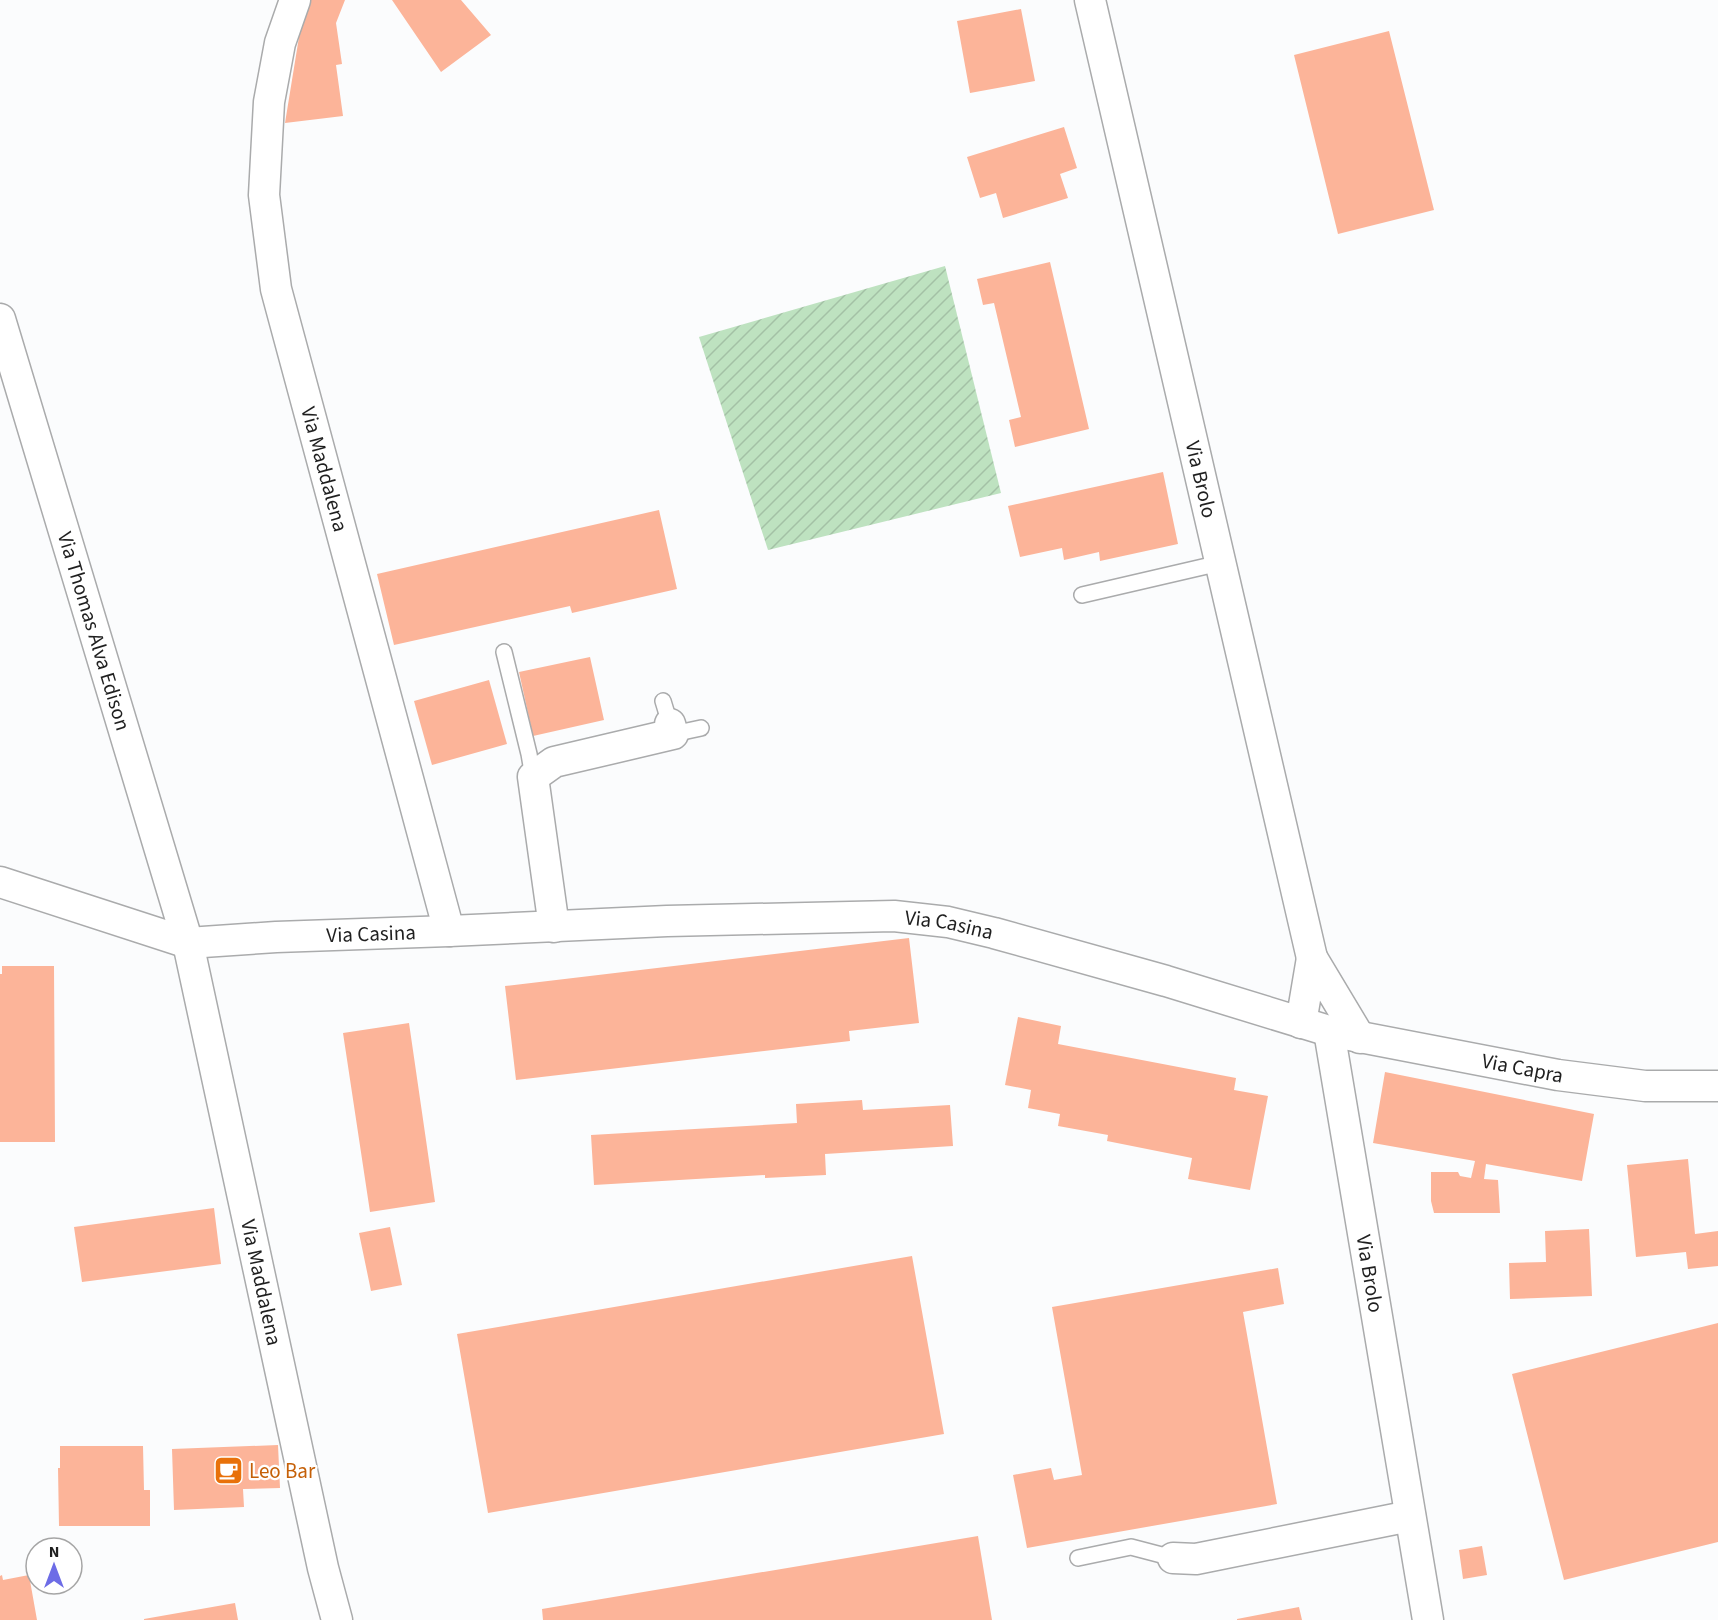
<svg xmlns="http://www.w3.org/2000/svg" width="1718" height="1620" font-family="'Source Sans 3',sans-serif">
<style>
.garden{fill:url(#garden-furrows)}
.building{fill:#fcb499}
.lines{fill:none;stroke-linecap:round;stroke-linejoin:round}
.lane-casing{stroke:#aaabac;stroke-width:18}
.street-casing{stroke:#aaabac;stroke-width:33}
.lane{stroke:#fff;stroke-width:15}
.street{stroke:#fff;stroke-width:30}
.labels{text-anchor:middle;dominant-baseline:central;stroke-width:4.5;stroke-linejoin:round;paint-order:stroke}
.street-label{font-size:21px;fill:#1f1f1f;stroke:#fff}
.food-label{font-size:21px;fill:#c56008;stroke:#fff;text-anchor:start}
</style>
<defs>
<pattern id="garden-furrows" width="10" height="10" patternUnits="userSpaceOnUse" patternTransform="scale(1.5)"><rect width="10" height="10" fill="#bee2c0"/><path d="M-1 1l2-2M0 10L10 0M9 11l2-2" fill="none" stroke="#a3c1a5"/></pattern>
</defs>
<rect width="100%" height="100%" fill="#fbfcfd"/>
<!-- garden -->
<path class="garden" d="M945,266L1001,493L768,550L699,337Z"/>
<!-- building -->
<path class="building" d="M305,0H345L336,23L342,64L336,65L343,116L285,123Z
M392,0H461L491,35L441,72Z
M1021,9L1035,81L970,93L957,21Z
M1389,31L1434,210L1338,234L1294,55Z
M1064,127L1077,168L1060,174L1068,198L1003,218L996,193L980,198L967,157Z
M1050,262L1089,429L1015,447L1009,420L1021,417L994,303L983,305L977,279Z
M1163,472L1178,544L1100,561L1099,552L1064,560L1062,548L1020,557L1008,506Z
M659,510L677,589L572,613L570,606L394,645L377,574Z
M590,657L604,720L533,736L519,672Z
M489,680L507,744L432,765L414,701Z
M909,938L919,1023L849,1031L850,1041L516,1080L505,986Z
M2,966H54L55,1142H0V974H2Z
M1018,1017L1061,1026L1058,1044L1236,1078L1234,1090L1268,1096L1250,1190L1188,1179L1192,1158L1107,1141L1108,1135L1058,1126L1060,1114L1028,1108L1031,1090L1005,1085Z
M409,1023L435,1202L370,1212L343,1033Z
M1385,1072L1594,1114L1582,1181L1486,1164L1484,1179L1498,1180L1500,1213H1434L1431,1201V1172H1458L1460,1176L1471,1178L1475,1161L1373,1143Z
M862,1100L863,1110L950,1105L953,1146L825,1154L826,1175L765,1178V1175L594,1185L591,1135L797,1123L796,1104Z
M1688,1159L1695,1234L1718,1231V1266L1688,1269L1686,1252L1636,1257L1627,1165Z
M214,1208L221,1264L82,1282L74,1227Z
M390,1227L402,1285L371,1291L359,1233Z
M1589,1229L1592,1296L1510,1299L1509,1263L1546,1262L1545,1231Z
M912,1256L944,1434L488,1513L457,1334Z
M1278,1268L1284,1304L1243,1312L1277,1504L1027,1548L1013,1475L1051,1468L1054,1480L1082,1475L1052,1307Z
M1718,1323V1542L1564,1580L1512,1374Z
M278,1445L280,1488L243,1489L244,1507L174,1510L172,1449Z
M60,1446H143L144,1490H150V1526H59L58,1468H60Z
M978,1536L992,1620H543L542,1609Z
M1482,1546L1487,1575L1463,1579L1459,1550Z
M2,1575L3,1580L29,1575L37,1620H0V1576Z
M235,1603L238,1620H144V1619Z
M1299,1607L1302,1620H1237V1619Z"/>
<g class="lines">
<defs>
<path id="lane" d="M1082,595L1220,563
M504,652L529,754L533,777
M663,701L670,724
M673,734L701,728
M1078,1558L1131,1547L1173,1558"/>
<g id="street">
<path id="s1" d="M295,0L280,43L269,102L264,195L276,289L449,931"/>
<path id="s2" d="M1090,0L1312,958"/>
<path id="s3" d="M0,319L188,943L323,1568L337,1620"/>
<path id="s4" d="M0,882L188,943L276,937L449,931L667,921L894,916L948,922L994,933L1166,981L1329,1031L1558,1075L1645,1086H1718"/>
<path d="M554,927L533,777L554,762L673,734L670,724"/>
<path d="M1301,1023L1312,958L1360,1038"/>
<path id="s5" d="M1329,1031L1428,1620"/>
<path d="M1173,1558L1196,1559L1410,1516"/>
</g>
</defs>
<!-- lane casing -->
<use href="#lane" class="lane-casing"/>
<!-- street casing -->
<use href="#street" class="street-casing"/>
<!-- lane -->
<use href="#lane" class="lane"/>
<!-- street -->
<use href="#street" class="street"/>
</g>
<!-- icons -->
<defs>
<symbol id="cafe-square" viewBox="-11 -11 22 22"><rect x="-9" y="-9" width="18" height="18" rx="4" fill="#e8710a" stroke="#fff"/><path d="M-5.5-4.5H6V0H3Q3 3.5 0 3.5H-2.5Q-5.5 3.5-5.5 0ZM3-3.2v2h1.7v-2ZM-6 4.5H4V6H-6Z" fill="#fff"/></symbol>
</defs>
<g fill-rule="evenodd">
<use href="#cafe-square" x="212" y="1454" width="33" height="33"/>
</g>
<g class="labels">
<!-- street labels -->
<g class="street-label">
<text stroke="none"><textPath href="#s1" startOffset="480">Via Maddalena</textPath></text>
<text stroke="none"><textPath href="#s2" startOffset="492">Via Brolo</textPath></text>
<text stroke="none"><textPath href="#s3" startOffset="326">Via Thomas Alva Edison</textPath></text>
<text stroke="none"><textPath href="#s4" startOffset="960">Via Casina</textPath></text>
<text stroke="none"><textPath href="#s4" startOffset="381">Via Casina</textPath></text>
<text stroke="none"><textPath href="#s4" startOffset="1552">Via Capra</textPath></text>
<text stroke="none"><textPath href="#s5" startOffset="246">Via Brolo</textPath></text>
<text stroke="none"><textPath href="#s3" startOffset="999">Via Maddalena</textPath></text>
</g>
<!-- food labels -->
<g class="food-label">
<text x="249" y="1471">Leo Bar</text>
</g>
</g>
<!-- north arrow -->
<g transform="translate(54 1566)"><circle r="28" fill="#ffffff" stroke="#a5a5a5" stroke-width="1.5"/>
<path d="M0-4.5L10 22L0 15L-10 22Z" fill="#6d6ce6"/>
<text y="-9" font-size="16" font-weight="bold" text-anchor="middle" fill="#1f1f1f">N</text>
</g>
</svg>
